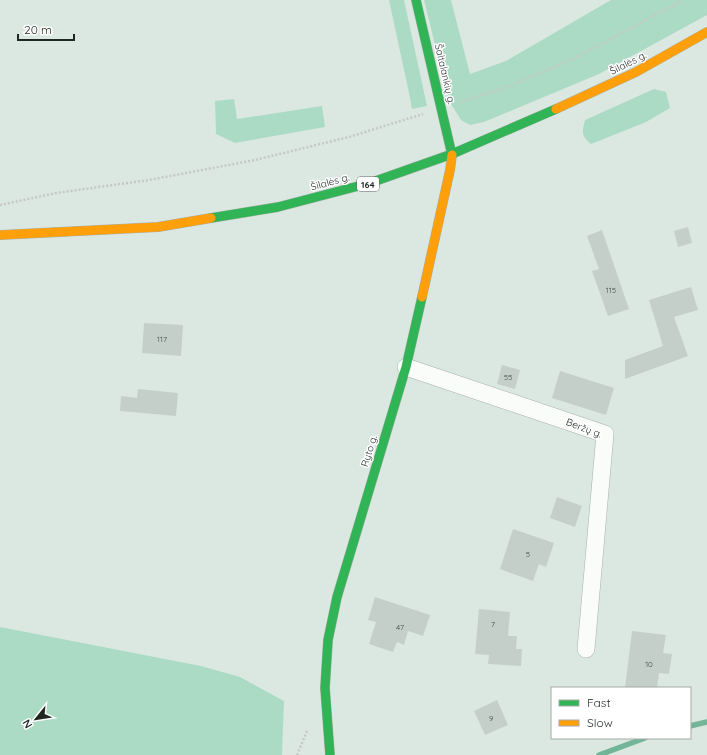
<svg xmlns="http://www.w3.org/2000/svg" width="707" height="755" font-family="Quicksand,sans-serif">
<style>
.green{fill:#abdbc4}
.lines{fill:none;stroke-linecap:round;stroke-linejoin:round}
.stream{stroke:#73b598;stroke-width:5.5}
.building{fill:#c4cfc9}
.street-casing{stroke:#a7b1ac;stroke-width:18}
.fast-casing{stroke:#a7b1ac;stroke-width:10}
.slow-casing{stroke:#a7b1ac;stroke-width:10}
.path{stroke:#c4c9c7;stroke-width:2.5;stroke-dasharray:2 2;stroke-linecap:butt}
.street{stroke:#fafcfa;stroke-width:17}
.fast{stroke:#30b455;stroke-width:9}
.slow{stroke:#ff9f0a;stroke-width:9}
.labels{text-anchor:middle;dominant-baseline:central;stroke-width:3;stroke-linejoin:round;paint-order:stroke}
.number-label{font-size:8px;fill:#48514c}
.shield{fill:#fff;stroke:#626865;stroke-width:1}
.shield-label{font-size:9px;font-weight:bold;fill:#1f2723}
.street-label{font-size:10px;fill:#1f2723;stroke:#fff}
</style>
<rect width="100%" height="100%" fill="#dbe8e1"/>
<!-- green -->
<path class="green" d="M389,0H404L427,106L412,109L409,93Z
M424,0H451L470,74L506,61L611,0H707V15L599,74L484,122L470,125L461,120L449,101Z
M654,89L666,92L670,108L646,122L591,144C581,136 582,132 585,120Z
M234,99L237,119L322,106L325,127L235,143L216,134L215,101Z
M0,627L201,666L240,677L284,701L282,755H0Z"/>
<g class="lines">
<!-- stream -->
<path class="stream" d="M690,726L707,722
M599,755L645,738"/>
</g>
<!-- building -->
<path class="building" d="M688,227L692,243L678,247L674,231Z
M602,230L629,309L608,316L592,271L599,269L587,236Z
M691,287L698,310L674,317L688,356L625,379V360L663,346L649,300Z
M144,323L183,325L181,356L142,353Z
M502,365L520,370L515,389L497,384Z
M560,371L614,388L606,415L552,398Z
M138,389L178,393L176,416L120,411L121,396L137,398Z
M557,497L582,506L575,527L550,518Z
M513,529L554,543L546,567L539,564L533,581L500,569Z
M375,597L430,615L423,636L408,631L404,645L397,642L393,652L369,644L376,622L368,620Z
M479,609L510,612L508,636H517L516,649H522L521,666L488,664L489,655L475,654Z
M632,631L666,635L663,653L672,654L669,674L659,673L657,688H625Z
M497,700L508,725L485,735L474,711Z"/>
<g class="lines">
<defs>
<path id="street" d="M406,367L605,434L586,649"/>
<path id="fast" d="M416,0L452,155
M211,218L278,207L370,183L452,154L556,109
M330,755L325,688L328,640L337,597L406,367L422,297"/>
<path id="slow" d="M556,109L636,72L707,32
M0,235L158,227L211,218
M422,297L450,170L452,155"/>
</defs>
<!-- street casing -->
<use href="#street" class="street-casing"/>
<!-- fast casing -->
<use href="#fast" class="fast-casing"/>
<!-- slow casing -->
<use href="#slow" class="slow-casing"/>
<!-- path -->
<path class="path" d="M461,102L512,85L573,59L683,0
M0,205L56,193L149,180L255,160L349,137L423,114
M297,755L307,731"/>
<!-- street -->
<use href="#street" class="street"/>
<!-- fast -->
<use href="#fast" class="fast"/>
<!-- slow -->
<use href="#slow" class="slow"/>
</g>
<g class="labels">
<!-- number labels -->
<g class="number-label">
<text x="611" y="290">115</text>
<text x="162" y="339">117</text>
<text x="508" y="377">55</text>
<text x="528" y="554">5</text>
<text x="493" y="624">7</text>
<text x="400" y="627">47</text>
<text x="649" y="664">10</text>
<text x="491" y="718">9</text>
</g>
<!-- shield labels -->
<rect class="shield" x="357" y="177" width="22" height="14" rx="3"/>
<g class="shield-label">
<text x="368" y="184">164</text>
</g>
<!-- street labels -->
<g class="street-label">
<text transform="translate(628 63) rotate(-27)">Šilalės g.</text>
<text transform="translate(445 74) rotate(77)">Šaltalankių g.</text>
<text transform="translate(330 182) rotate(-15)">Šilalės g.</text>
<text transform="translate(584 428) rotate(21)">Beržų g.</text>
<text transform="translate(369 451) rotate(-73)">Ryto g.</text>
</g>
</g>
<!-- legend -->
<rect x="551" y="687" width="140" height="52" fill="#ffffff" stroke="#a5a9a7"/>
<rect x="559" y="700" width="20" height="6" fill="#30b455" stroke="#a5a9a7"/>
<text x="587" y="707" font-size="12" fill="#1f2723">Fast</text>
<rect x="559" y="720" width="20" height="6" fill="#ff9f0a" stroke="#a5a9a7"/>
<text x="587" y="727" font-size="12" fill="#1f2723">Slow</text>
<!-- north arrow -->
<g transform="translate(36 719) rotate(240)" stroke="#ffffff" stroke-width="3" paint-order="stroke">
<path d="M0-3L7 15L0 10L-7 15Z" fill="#1f2723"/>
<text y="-6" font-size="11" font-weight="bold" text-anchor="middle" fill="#1f2723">N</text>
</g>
<!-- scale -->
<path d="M18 34v6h56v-6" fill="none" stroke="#1f2723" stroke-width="2"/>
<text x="24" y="34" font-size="12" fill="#1f2723" stroke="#ffffff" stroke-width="3" paint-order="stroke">20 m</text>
</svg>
